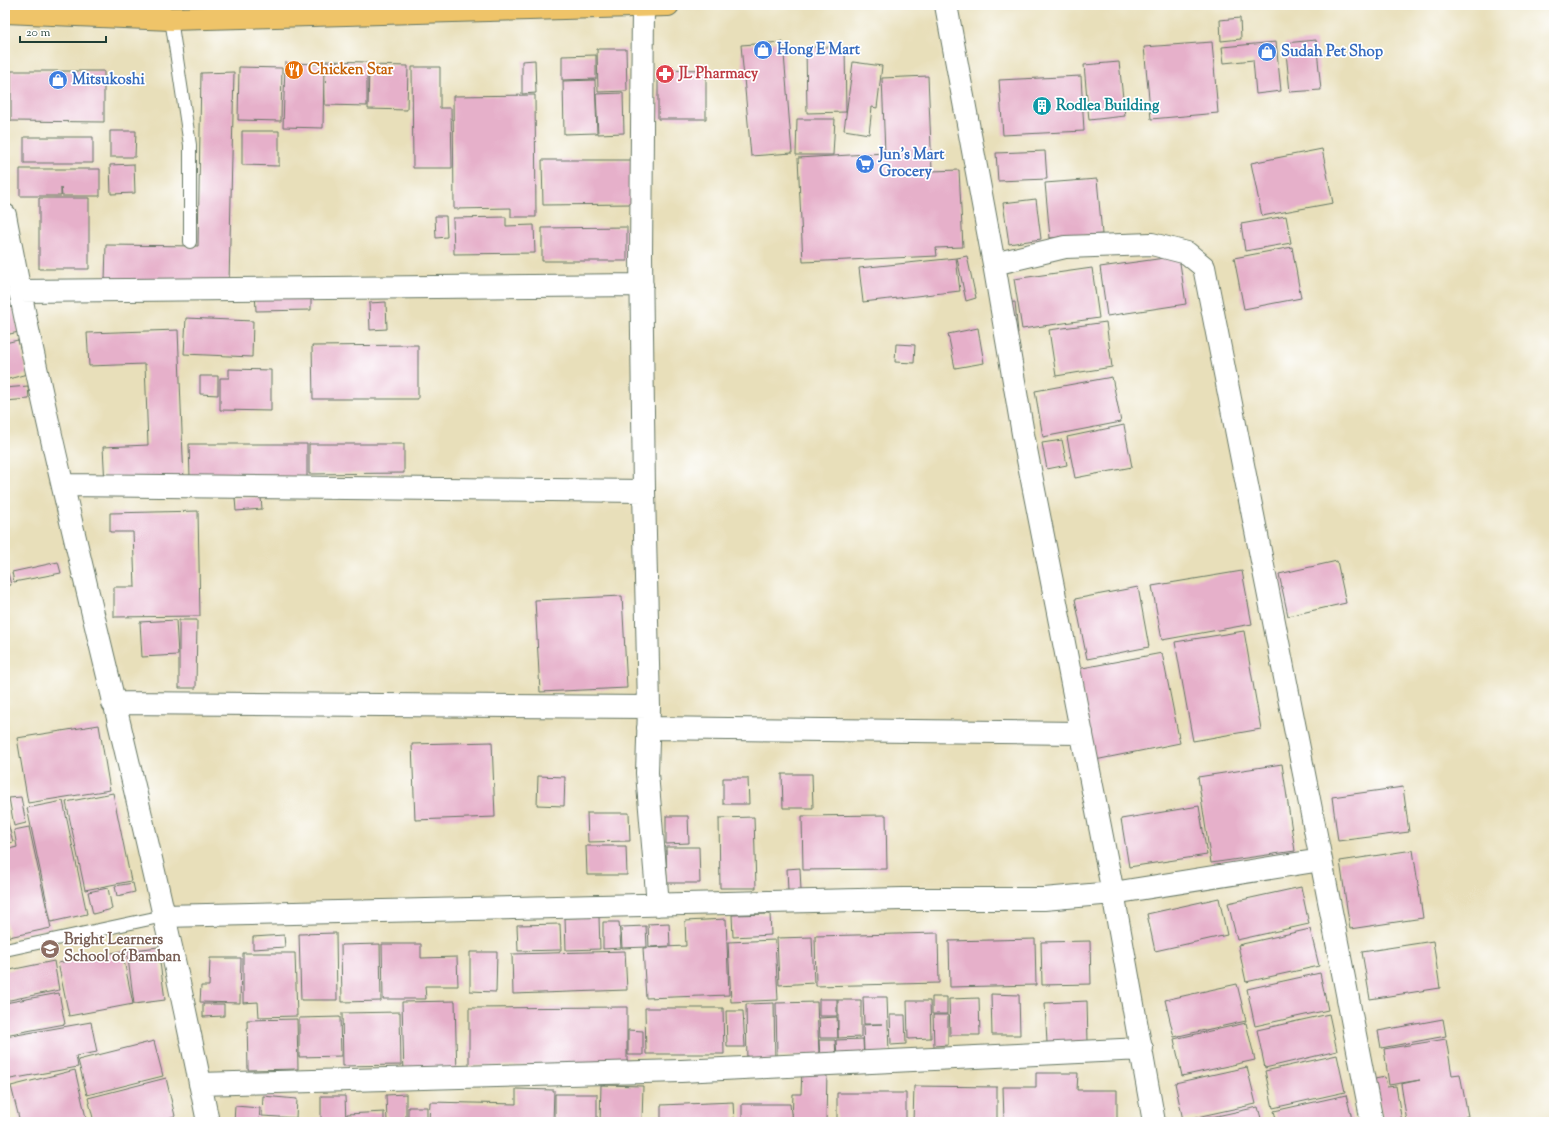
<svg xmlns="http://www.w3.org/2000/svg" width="1559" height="1127" font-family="'Sorts Mill Goudy',serif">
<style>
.building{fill:#e6b0ca}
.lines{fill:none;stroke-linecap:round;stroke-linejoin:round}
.service-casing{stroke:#657663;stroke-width:14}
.minor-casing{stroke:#657663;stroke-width:24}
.trunk-casing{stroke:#657663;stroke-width:24}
.service{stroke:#fff;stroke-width:12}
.minor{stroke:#fff;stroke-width:22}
.trunk{stroke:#efc469;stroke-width:22}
.labels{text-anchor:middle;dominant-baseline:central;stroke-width:3.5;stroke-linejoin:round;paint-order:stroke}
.shop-label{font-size:15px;font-weight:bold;fill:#366cbe;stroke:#fff;text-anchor:start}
.food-label{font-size:15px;font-weight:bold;fill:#c56008;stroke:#fff;text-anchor:start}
.health-label{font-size:15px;font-weight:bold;fill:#be3a42;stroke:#fff;text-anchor:start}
.culture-label{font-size:15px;font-weight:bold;fill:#0d838f;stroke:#fff;text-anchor:start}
.education-label{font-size:15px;font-weight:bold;fill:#785e54;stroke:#fff;text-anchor:start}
</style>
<rect width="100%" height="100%" fill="#fff"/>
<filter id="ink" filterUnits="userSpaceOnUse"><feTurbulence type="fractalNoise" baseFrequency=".025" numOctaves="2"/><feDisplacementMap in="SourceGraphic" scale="8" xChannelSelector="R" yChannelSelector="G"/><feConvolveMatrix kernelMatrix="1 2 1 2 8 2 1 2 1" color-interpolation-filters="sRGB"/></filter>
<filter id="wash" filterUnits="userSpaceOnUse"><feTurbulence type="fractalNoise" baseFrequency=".012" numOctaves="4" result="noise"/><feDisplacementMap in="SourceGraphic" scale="16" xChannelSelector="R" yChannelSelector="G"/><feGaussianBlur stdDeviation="0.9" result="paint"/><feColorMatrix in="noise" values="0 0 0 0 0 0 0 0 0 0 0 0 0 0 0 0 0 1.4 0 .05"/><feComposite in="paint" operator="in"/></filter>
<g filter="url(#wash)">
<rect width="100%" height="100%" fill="#e8dfba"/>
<g id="blocks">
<!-- building -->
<path class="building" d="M1240,18L1241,39L1221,41L1220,20Z
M1316,40L1321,90L1290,92L1285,43Z
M783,42L792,153L751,156L741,45Z
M1212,42L1218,113L1151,119L1144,47Z
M1276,42L1281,91L1256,94L1253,60L1224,63L1222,47Z
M806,47H845L846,112L807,113Z
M597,49H626L627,91L598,92Z
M596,55V79L562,80V56Z
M535,60L536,93L522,94V61Z
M326,61L367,62V106L325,105Z
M853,62L882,66L877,108L872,107L869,134L844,130Z
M1119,62L1125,116L1089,120L1084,65Z
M285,63L324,64L323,128L283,127Z
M369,65L408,66L407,110L368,109Z
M239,67L282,68L281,121L238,120Z
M412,67H440V108H451L452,168H413Z
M658,69L706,70V119H658Z
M11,71H104V122L11,121Z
M234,72L229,283L105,281L106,245L198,246L201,73Z
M928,76L932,171L959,170L963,247L936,248L937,256L803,262L798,158L885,153L882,78Z
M1081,76L1084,131L1003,135L999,80Z
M595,80L597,133L564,134L563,81Z
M623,93L624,133L598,134L596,94Z
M535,95L536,217H511V208L454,209L453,96Z
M797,119H835L833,155H796Z
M110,131H136L135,157H110Z
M242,131H279V166L242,165Z
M24,137H93V163H24Z
M1322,149L1333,203L1262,216L1251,163Z
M1045,151L1047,179L998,181L996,153Z
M542,160H631V204L543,205Z
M134,164L135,193L111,194L110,165Z
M20,169H100V196H62L61,187V196H20Z
M1097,179L1102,234L1050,238L1045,183Z
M39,198H89V269H39Z
M1036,199L1041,239L1009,244L1003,203Z
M435,216H446L447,237L436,238Z
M1286,216L1291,243L1245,251L1241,224Z
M506,217V226L534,225L535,253L454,254L453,218Z
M627,227V261H542V228Z
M1292,247L1301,298L1244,309L1234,258Z
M967,256L976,298L966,301L957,258Z
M1179,256L1186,304L1107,316L1100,267Z
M956,258L960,291L863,302L859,268Z
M1092,268L1099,318L1022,329L1014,279Z
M5,287H8L19,332L5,335Z
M311,291V310L256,311L255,292Z
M386,302L387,329L370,330L369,303Z
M1015,302L1018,333L1009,334L1005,303Z
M186,318L253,321L252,357L184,354Z
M1106,322L1112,367L1056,376L1049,330Z
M978,328L984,363L955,368L948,334Z
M178,330L184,482L105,485L103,447L148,445L145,364L89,366L87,333Z
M18,340L27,374L5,380V343Z
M896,344L915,345L914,363L895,362Z
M418,345V399H313L312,346Z
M229,369L271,370V411L220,410V378H229Z
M200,376H218V395L200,394Z
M1112,377L1121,422L1043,437L1035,391Z
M28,386L29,399L5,401V388Z
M1124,425L1132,467L1075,478L1067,437Z
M1062,440L1067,465L1047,469L1042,443Z
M189,444H307V477L190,478Z
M309,444H404V473L309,474Z
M261,497L262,509L236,511L235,498Z
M198,511L200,616L114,617V587H135L133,532H110V513Z
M1337,561L1346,603L1288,616L1279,574Z
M58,562L61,573L14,582L12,572Z
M1242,571L1252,624L1162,640L1152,586Z
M5,573H8L11,585L5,586Z
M1138,587L1149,647L1087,659L1075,599Z
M622,596L627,688L540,692L535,600Z
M176,620L178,655L142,657L140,622Z
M179,620H197L196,688H179Z
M1244,631L1261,729L1193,741L1175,642Z
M1162,653L1180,743L1095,760L1077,669Z
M99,725L110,790L28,803L17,738Z
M492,742L495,817L415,820L412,744Z
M1282,764L1295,851L1211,863L1198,777Z
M782,774H812L813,808H783Z
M538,776L565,777L564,806L537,805Z
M723,778H748L749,804H723Z
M1403,787L1409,832L1338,841L1332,797Z
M113,793L131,881L85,890L66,802Z
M21,797L26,823L14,826L9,798Z
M63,801L87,914L51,922L27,808Z
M1199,806L1207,855L1129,867L1121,819Z
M5,811L13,842L5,844Z
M587,813H629L630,841L588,842Z
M886,815L887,869L803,870L802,816Z
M666,816H688L689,843L666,844Z
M754,817L756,888H720L719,818Z
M29,827L51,928L9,937L5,917V850L17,847L14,830Z
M586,846H626L627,875H587Z
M666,847H699L700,883H667Z
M1413,850L1423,918L1350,929L1340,861Z
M800,868L801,891H788L787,869Z
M133,883L135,892L117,896L115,886Z
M1301,887L1309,924L1237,940L1228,903Z
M108,888L112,909L93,914L88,892Z
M1219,898L1227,935L1155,951L1147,914Z
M770,914L771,935L733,937L732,915Z
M599,917L600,949L566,950L565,918Z
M726,919L729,995L646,998L643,948L686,946L685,921Z
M603,922H619L621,948L603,949Z
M669,923L670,946L649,947L648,924Z
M560,924L561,950L518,951L517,925Z
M646,926L647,947L622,948L621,927Z
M1310,929L1319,966L1246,982L1238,945Z
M336,933L337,1000H301L299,934Z
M938,933L939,983L816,986L815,936Z
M284,935L285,947L253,949V937Z
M812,937L814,983L779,985L777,938Z
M1035,939L1036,985L950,987L949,941Z
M775,940L778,1000L731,1002L728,942Z
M1090,941L1091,984L1042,985L1041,942Z
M1433,941L1440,988L1370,999L1362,952Z
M380,944L381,1001L342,1002L341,945Z
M382,944H421V958L457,957L458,986H425L426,999H383Z
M158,947L165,1000L134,1004L127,951Z
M122,951L133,1004L69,1016L58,963Z
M625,951L627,990L513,994L512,954Z
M470,952H497L496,992L470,991Z
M243,953H295L297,1016L259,1017L258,1002L243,1003Z
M210,958H241L240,1003L200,1002L201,986H209Z
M54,961L59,990L5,1001V971Z
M1320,973L1328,1010L1255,1026L1247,989Z
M1237,984L1246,1021L1174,1037L1165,1000Z
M59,993L65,1024L5,1035V1003Z
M991,994L1019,995L1020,1035H992Z
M863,997H887L889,1053H864L863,1025L882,1024H864Z
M932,997H947V1014H932Z
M979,998L980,1035H950L949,999Z
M819,999H837V1016H819Z
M838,1000H861V1037L838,1038Z
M455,1001L457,1074L404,1075L402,1002Z
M907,1001H930L931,1038L908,1039Z
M1087,1001L1088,1042L1047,1043L1045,1003Z
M817,1002L819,1055L777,1056L776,1003Z
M774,1003L775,1062L747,1063L746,1004Z
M203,1004H224V1016L203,1017Z
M627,1007V1065L469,1066V1008Z
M645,1008H723L724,1054H646Z
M726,1011H743L745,1047H727Z
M400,1012L401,1065L343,1066L342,1013Z
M1329,1014L1337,1051L1265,1068L1257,1030Z
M890,1015H905L906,1044L891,1045Z
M933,1015H948V1045L934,1046Z
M340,1017L341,1056L299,1057V1018Z
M837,1017L838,1038H820L819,1018Z
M297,1019L298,1069L248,1070L247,1020Z
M1443,1019L1446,1036L1381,1048L1378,1031Z
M91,1022L97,1052L76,1056L78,1067L5,1080V1037Z
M1246,1023L1255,1060L1182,1076L1174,1039Z
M628,1030L643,1031V1055H628Z
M863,1039L864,1060H837L836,1040Z
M1446,1039L1452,1075L1460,1074L1468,1116L1433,1122H1407L1401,1084L1420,1080L1389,1085L1384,1049Z
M819,1040H835L836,1057H820Z
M154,1041L163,1076L87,1095L78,1060Z
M1337,1055L1345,1092L1273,1108L1265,1071Z
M1247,1067L1256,1104L1183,1120L1175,1083Z
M75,1070L87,1122H20L11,1086Z
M802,1070L827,1071L826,1122H792L793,1094H801Z
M1036,1073H1078L1077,1090H1117V1122H1004L1003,1087H1036Z
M1385,1077L1387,1087L1396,1086L1402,1122H1383L1375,1079Z
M166,1078L175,1116L152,1122H94L88,1098Z
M601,1085L643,1086L642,1122H600Z
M914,1086L997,1087V1122H913Z
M516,1089L554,1090L553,1122H429L430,1102L516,1104Z
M837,1093H906V1122H837Z
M406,1094V1122H387L386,1095Z
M555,1094H597V1122H555Z
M1346,1095L1353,1122H1277L1274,1111Z
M263,1096L297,1099L296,1118L262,1116Z
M321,1096H345L346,1122H321Z
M733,1102L734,1122H661V1105Z
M742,1104H790L792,1122H742Z
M235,1106L260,1108L259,1122H234Z
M408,1107H427V1122H408Z
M1258,1107L1262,1122H1194V1121Z
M384,1112V1122H347V1114Z"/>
</g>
</g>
<g filter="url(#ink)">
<use href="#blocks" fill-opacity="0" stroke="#657663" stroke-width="1"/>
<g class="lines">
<defs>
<path id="service" d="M171,19L190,145V242
M5,950L164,916"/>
<path id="minor" d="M946,5L994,264L1023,434L1113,893L1154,1122
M643,6L641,255L644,491L649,707L647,773L658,905
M5,215C49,450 112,682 164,916C180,985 194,1053 208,1122
M994,264L1065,247L1152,244L1187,253L1204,267L1321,860
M19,291L642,285
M63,485L644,491
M113,703L649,707
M648,728L1082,733
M164,916L903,899H1044L1113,893L1321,860L1372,1122
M200,1084L681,1071L1142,1049"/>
<path id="trunk" d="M5,12L171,19L668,5"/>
</defs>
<!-- service casing -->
<use href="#service" class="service-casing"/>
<!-- minor casing -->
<use href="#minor" class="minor-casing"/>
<!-- trunk casing -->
<use href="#trunk" class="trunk-casing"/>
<!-- service -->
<use href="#service" class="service"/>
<!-- minor -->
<use href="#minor" class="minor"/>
<!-- trunk -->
<use href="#trunk" class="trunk"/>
</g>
</g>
<!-- icons -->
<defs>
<symbol id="shop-disc" viewBox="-11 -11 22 22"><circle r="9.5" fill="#3f7fe0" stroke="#fff"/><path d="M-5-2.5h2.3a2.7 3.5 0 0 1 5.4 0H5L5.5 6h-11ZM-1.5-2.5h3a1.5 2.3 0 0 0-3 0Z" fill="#fff"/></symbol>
<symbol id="restaurant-disc" viewBox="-11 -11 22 22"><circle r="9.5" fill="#e8710a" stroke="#fff"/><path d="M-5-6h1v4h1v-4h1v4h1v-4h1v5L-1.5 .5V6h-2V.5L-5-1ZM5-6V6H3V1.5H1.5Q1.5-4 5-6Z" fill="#fff"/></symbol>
<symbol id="pharmacy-disc" viewBox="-11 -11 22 22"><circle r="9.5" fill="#e0444e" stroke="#fff"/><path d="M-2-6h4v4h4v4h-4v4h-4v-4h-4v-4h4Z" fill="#fff"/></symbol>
<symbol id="building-disc" viewBox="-11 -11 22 22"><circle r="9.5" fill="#0f9aa8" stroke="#fff"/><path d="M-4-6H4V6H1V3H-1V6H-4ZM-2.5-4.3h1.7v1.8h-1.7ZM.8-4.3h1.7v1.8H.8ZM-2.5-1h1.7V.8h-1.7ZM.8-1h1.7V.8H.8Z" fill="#fff"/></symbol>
<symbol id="supermarket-disc" viewBox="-11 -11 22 22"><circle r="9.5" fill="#3f7fe0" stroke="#fff"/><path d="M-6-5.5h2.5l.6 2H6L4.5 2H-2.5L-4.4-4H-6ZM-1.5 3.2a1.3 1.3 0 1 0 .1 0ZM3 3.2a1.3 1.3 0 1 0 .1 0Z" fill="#fff"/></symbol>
<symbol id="school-disc" viewBox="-11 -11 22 22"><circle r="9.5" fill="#8d6e63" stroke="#fff"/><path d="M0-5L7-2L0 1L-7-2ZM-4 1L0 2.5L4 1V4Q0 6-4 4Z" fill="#fff"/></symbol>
</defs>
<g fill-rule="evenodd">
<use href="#shop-disc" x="752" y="39" width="22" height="22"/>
<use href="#shop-disc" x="1256" y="41" width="22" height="22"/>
<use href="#restaurant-disc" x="283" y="59" width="22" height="22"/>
<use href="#pharmacy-disc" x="654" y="63" width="22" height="22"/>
<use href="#shop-disc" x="47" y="69" width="22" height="22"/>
<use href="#building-disc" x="1031" y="95" width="22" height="22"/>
<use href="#supermarket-disc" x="854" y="153" width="22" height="22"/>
<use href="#school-disc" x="39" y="938" width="22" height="22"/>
</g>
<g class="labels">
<!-- shop labels -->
<g class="shop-label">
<text x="777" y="50">Hong E Mart</text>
<text x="1281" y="52">Sudah Pet Shop</text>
<text x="72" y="80">Mitsukoshi</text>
<text x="879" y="155">Jun's Mart<tspan x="879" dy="17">Grocery</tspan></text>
</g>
<!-- food labels -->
<g class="food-label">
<text x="308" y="70">Chicken Star</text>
</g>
<!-- health labels -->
<g class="health-label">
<text x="679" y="74">JL Pharmacy</text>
</g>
<!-- culture labels -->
<g class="culture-label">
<text x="1056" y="106">Rodlea Building</text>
</g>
<!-- education labels -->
<g class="education-label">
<text x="64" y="940">Bright Learners<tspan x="64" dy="17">School of Bamban</tspan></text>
</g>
</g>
<!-- margin -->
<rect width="1559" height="1127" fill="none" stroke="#fff" stroke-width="20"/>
<!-- scale -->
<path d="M20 36v6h86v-6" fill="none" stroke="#1f3d34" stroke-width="2"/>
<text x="26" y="36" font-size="12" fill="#1f3d34" stroke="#ffffff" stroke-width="3" paint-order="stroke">20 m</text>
</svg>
